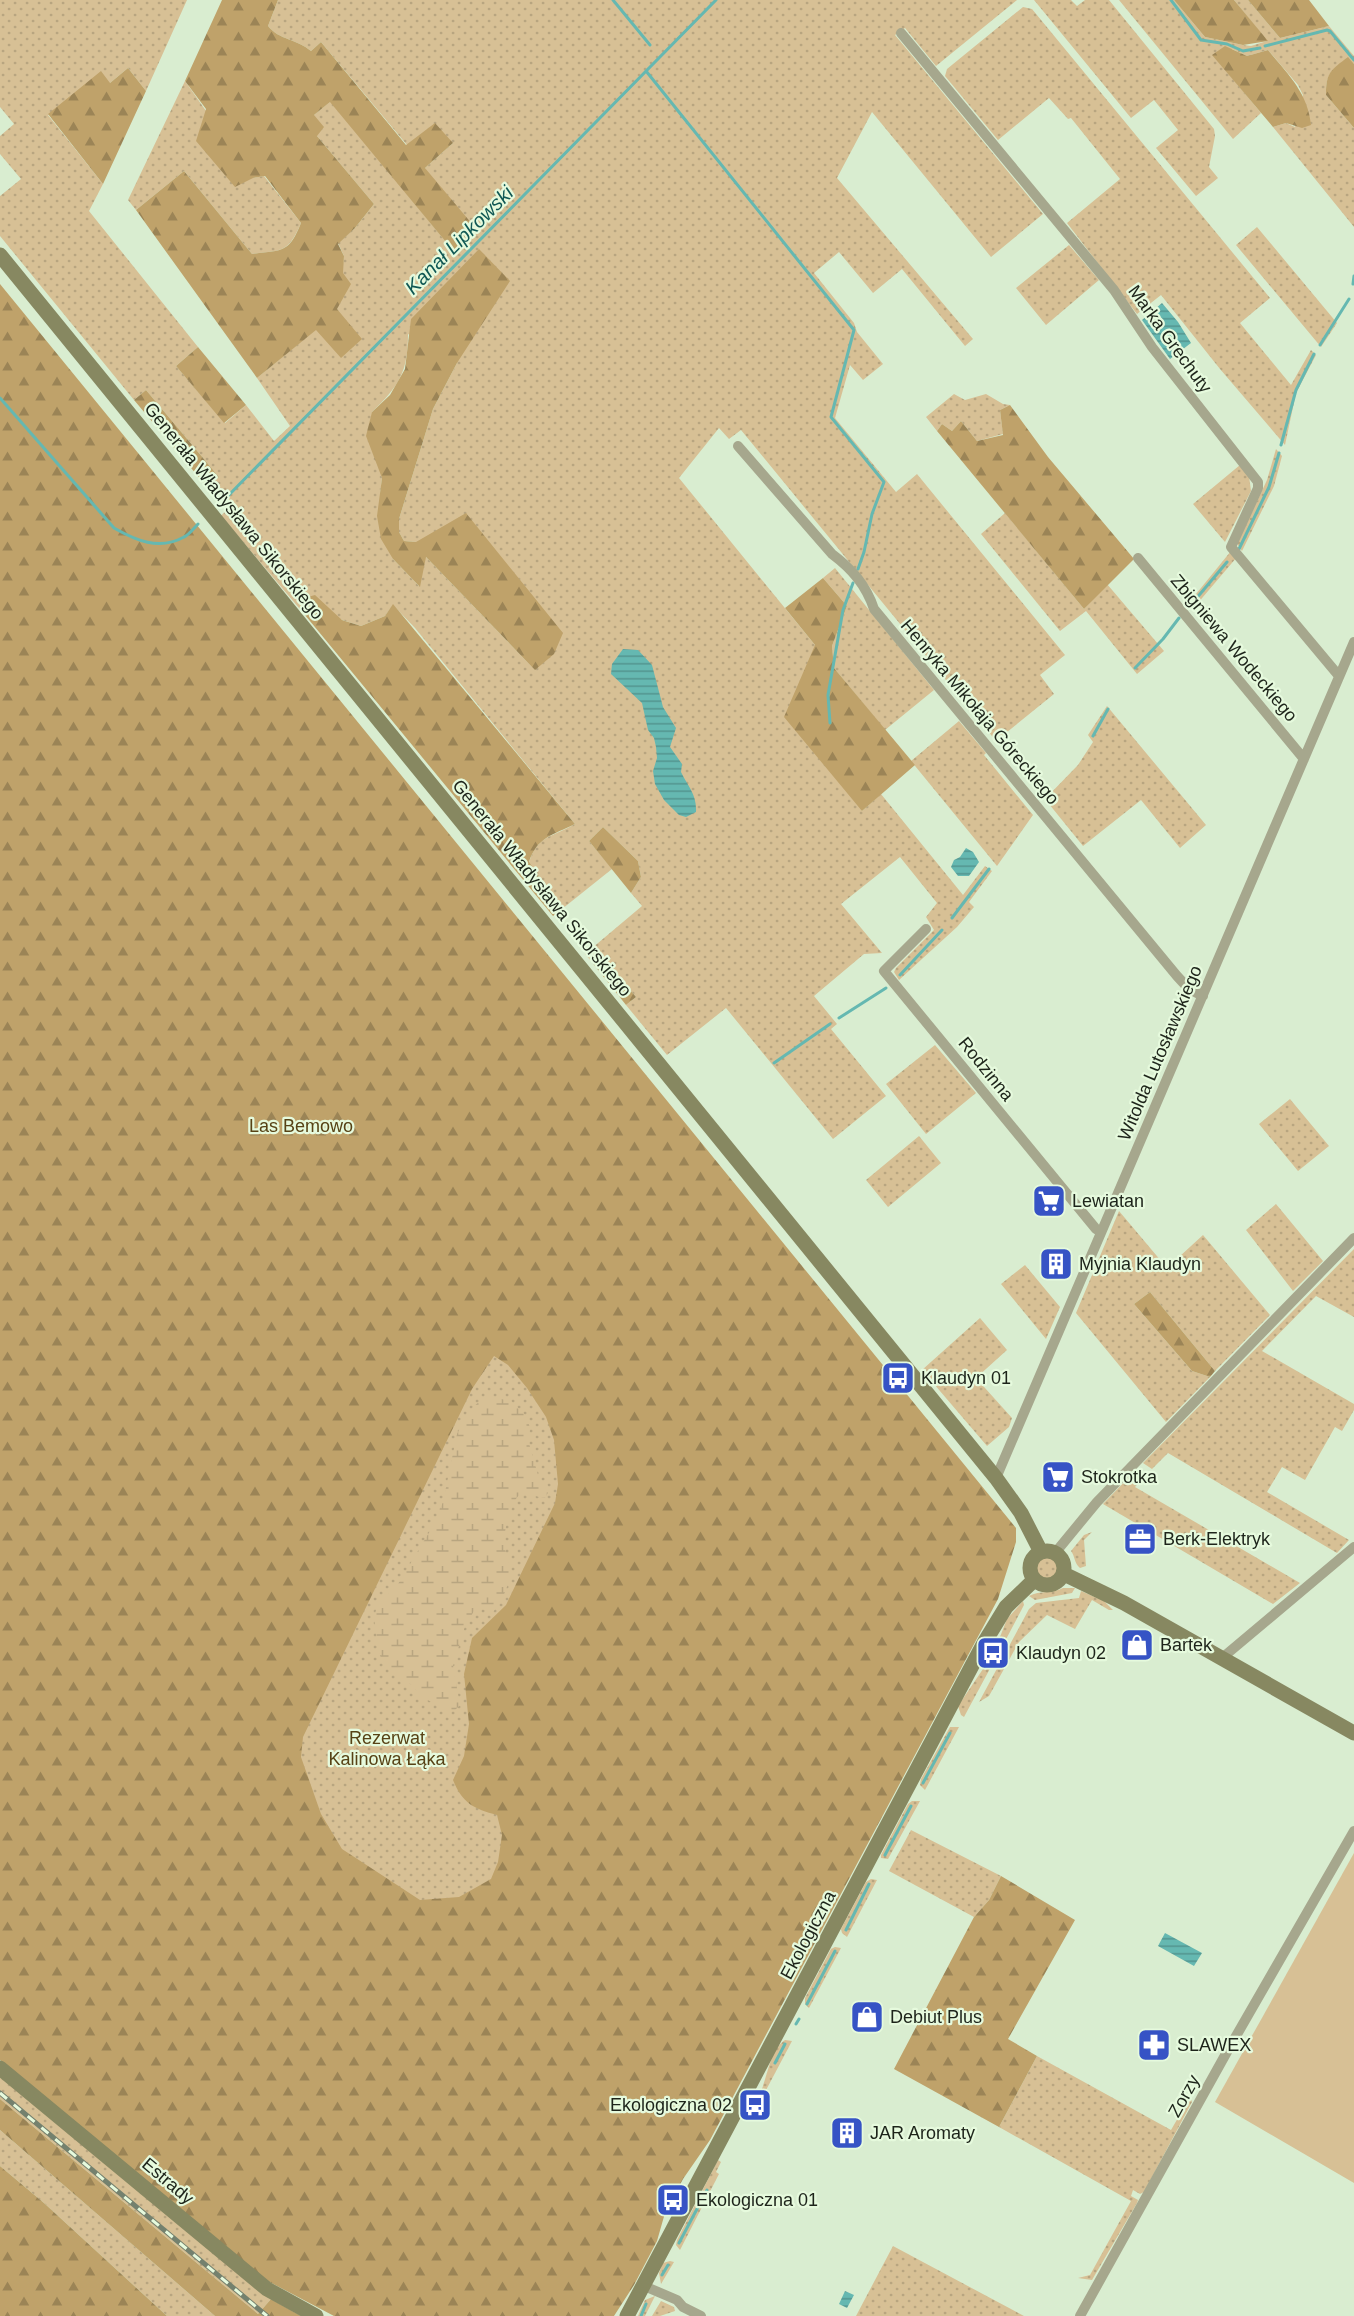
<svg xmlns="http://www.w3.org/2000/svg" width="1354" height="2316" font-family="Helvetica,sans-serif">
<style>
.grass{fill:url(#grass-dots);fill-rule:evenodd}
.forest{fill:url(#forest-firs);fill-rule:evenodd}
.wetland{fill:url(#wetland-marsh)}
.garden{fill:#d7c095}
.water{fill:url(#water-rules)}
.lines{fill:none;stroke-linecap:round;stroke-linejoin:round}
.stream{stroke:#65b8b1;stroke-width:3}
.street{stroke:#a6a78d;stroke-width:10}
.secondary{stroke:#878861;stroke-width:15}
.rail-casing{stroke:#74816e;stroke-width:5}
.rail{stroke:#e6fadd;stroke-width:3;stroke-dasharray:9;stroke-linecap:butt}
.labels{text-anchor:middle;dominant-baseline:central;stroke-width:4.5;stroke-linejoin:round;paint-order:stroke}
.street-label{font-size:18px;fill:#1d241a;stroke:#e6fadd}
.park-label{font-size:18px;fill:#574215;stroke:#e6fadd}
.poi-label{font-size:18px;fill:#1d241a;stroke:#e6fadd;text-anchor:start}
.water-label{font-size:20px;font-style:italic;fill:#105854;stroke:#e6fadd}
</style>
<defs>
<pattern id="grass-dots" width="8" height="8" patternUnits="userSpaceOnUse" patternTransform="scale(1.5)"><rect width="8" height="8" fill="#d7c095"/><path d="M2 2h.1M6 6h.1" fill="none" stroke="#b8a580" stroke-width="1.8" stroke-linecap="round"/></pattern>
<pattern id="forest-firs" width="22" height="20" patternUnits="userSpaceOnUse" patternTransform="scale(1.5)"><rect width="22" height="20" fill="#bfa26a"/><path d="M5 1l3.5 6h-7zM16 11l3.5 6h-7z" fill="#9b8456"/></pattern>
<pattern id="wetland-marsh" width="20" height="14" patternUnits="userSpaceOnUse" patternTransform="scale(1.5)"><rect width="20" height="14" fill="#d7c095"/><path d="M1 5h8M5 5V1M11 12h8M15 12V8" fill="none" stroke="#b8a580"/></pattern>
<pattern id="water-rules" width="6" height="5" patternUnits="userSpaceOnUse" patternTransform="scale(1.5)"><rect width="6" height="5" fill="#65b8b1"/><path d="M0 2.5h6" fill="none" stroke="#53958f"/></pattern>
</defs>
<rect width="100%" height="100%" fill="#d9edd0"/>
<!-- grass -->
<path class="grass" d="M0,0H187L146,91L128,68L110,83L48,115L103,184L89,211L198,347L176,366L225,423L246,405L274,441L290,426L257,378L316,329L337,309L344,256L338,243L355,228L374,204L317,136L314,115L331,101L455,253L425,168L453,143L407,145L321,42L311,51C297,39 279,40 268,26L278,0H1017L936,66L905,28L895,35L1043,214L991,257L872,112L837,178L973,339L965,346L902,269L873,293L839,252L814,273L854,323L857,332L883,364L863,380L850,365L835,418L896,492L917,474L1065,655L1040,675L1054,694L996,741L741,430L729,439L719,428L679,478L815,645L862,811L881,794L963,895L985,866L992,871L969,902L974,907L957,927L899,980L894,972L896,968L934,930L926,917L937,903L900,857L841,904L882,953L864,954L814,996L837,1024L831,1029L886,1096L833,1139L726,1008L667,1055L626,1005L636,997L602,957L596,956L591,961L585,954L642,906L631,893L641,877L638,861L603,827L589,841L612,869L562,909L529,863C537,835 553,837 575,824L415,628L393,605L385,616L361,626L302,607L305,615L221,516L227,509L207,487L219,477L146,390L134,400L0,236V196L21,179L0,154V136L14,124L0,107ZM408,334L457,363L433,409L399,519V532L404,541L416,542L535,670L425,556L419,586L393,559L380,495L382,478L372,412C399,386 408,372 408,334Z
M1034,0H1071L1077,6L1085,0H1109L1214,129L1215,136L1209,167L1218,178L1196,196L1156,148L1178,130L1154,100L1131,118Z
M1119,0H1174L1205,37L1243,45L1251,46L1267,41L1234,0H1248L1280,38L1329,26L1354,56V64L1348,58C1331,71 1326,73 1326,95L1354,128V227L1273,127L1286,123L1295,127L1303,95L1298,85L1268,50L1247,56L1232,49L1213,55L1261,113L1233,139Z
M1023,7L1032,9L1270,298L1240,323L1291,385L1311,350L1316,355L1296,393L1285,445L1220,369L1161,295L1137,314L1067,223L1120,179L1071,118L1068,119L1049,98L998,140L945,76L947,69Z
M185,81L253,178L264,176L301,223C288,253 283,250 252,254L184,171L136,210L128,200Z
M1257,227L1337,323L1321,347L1236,245Z
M1069,245L1099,280L1046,325L1016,288Z
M954,394L965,400L986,394L1003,404L1010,405L1000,410L1003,434L977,441L961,421L952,431L942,424L937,431L926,417Z
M1276,449L1282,456L1274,486L1242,551L1237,544L1267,480Z
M1240,465L1249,476L1251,491L1225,542L1193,504Z
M1005,513L1084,609L1107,584L1164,651L1137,674L1086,611L1060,631L981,534Z
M1231,551L1237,557L1197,604L1192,599Z
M835,568L934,690L885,730L834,668L832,646L847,606L823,578Z
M1107,706L1206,825L1180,848L1141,800L1083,846L1045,799L1078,765L1093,742L1088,735Z
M959,721L986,753L984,755L1033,815L997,866L911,761Z
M935,1045L976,1093L926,1134L886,1084Z
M1290,1099L1329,1146L1298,1171L1259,1124Z
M919,1136L941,1163L888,1207L866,1180Z
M1276,1204L1323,1261L1293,1291L1246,1230Z
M1119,1211L1167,1268L1203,1235L1270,1315L1215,1371L1150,1292L1134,1304L1192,1371L1210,1377L1166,1422L1076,1313Z
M1354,1249V1317L1316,1296L1262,1351L1354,1404V1410L1342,1431L1335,1427L1305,1480L1282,1467L1267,1492L1349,1540L1337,1553L1168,1453L1152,1469L1143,1463Z
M1025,1265L1060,1307L1046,1339L1001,1284Z
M504,1296L584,1493L497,1815L527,1864L433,1916L335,1850L292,1747Z
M980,1318L1007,1350L976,1378L1012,1418L1009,1427L987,1446L922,1370Z
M1133,1473L1146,1475L1135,1487L1300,1583L1273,1604L1103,1504Z
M1092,1532L1084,1540L1086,1566L1080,1568C1074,1563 1075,1556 1071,1551L1084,1535Z
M1036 1569a11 11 0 1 1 22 0a11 11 0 1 1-22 0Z
M1063,1588H1075L1072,1593L1035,1600L1029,1596C1040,1590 1052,1594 1063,1588Z
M1081,1591L1104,1601L1113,1610H1109L1092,1600L1075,1629L1047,1615L1019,1642L989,1696L979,1702L1029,1609L1036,1603L1079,1598Z
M1023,1601L1024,1605L1003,1645L998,1642L1007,1619Z
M998,1649L1000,1650L964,1717L961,1715L958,1706L983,1669L986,1670Z
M950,1727H959L925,1790L920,1785L921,1779Z
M912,1801H920L888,1859L881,1858V1855L908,1804Z
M911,1830L1001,1876L989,1900L974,1917L889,1871Z
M871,1879L877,1880L847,1937L842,1933L841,1929L866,1882Z
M835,1947L841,1948L809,2008L805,2004V1998L831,1949Z
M785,2040L792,2041L765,2092L761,2091C768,2075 770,2050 785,2040Z
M1037,2056L1171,2130L1190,2097L1192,2102L1144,2192L1140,2194L1133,2190L1131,2196L1138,2200L1137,2203L1092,2280L1078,2278L1090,2275L1131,2201L999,2127Z
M0,2076L271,2299L258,2314L0,2099Z
M0,2130L215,2316H167L44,2203L0,2166Z
M718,2160L721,2162L716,2172L719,2174L680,2250L676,2245L677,2240Z
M893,2246L1024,2316H856Z
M670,2261L674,2262L661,2284L659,2273L663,2263Z
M655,2296L645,2316H638L645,2300Z
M661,2301L674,2307L675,2311L660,2316H652Z"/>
<!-- forest -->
<path class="forest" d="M222,0H278L268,26C279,40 297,39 311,51L321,42L406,145L435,123L453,143L425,168L478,231L455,253L330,102L314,115L324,127L317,136L374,204L355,228L338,244L344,256L343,273L351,284L337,309L362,339L341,358L316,330L257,378L136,210L184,171L252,254C283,250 289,253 301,223L265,176L253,178L235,187L196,141L206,109L185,81Z
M1174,0H1234L1268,41L1243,45L1205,37Z
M1248,0H1309L1329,26L1280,38Z
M1225,46L1247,56L1268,50C1288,74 1308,93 1311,125L1302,128L1286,123L1273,127L1212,55Z
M1348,57L1354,64V128L1326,95C1326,72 1331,70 1348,57Z
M128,68L146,91L103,184L48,114L101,71L110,83Z
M479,249L510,281L457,363L433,409L399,519V532L404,541L416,542L466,513L563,633L554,654L535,670L426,557L420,587L393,559L381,539L377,516L382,478L366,436L372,412L390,395L405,369L411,319Z
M0,284L1016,1528V1542L998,1599L710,2140L683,2179L665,2213L657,2241L634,2285L614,2316H334L262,2278L0,2060ZM494,1356L508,1365L527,1388L546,1417L554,1440L558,1484L555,1503L506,1605L472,1638L464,1674L469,1724L464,1756L453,1780C462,1803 474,1809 497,1815L502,1835L498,1862L491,1879L459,1897L420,1900L342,1849L321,1814L301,1757L303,1737L472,1389Z
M198,347L246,405L224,423L176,366Z
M146,390L219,477L207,487L134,400Z
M1010,405L1048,457L1134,559L1084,609L937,431L942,424L952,431L961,421L977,441L1003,435L1000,410Z
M823,578L847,606L832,646L834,668L915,765L862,811L784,717L815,645L785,608Z
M315,595L342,620L361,626L385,616L393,604L575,824C553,835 537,837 529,862L562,909L553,916L305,615L302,607L304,598Z
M603,827L638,861L641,877L631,893L589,841Z
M596,956L602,957L636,997L626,1005L591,961Z
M1150,1292L1215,1371L1210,1377L1192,1371L1134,1304Z
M1001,1876L1075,1920L1008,2039L1037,2056L999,2127L894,2069L974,1917L989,1900Z
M0,2099L258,2314L271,2299L301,2316H215L0,2130Z
M0,2166L44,2203L167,2316H0Z"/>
<!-- wetland -->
<path class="wetland" d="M485,1396L511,1401L524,1414L528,1420L530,1429L528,1440L540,1482L547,1485L550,1489L545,1498C537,1498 530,1492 522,1494C512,1495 503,1534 504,1544C505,1554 512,1565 510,1575C508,1588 501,1603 493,1612L482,1609L474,1611L465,1626L453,1666L460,1705L454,1711L443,1708L420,1696L413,1686L384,1665L379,1653L374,1618L377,1606L398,1584L433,1526L443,1502L457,1434L467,1413Z"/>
<!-- garden -->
<path class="garden" d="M1354,1853V2183L1215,2102Z"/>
<!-- water -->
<path class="water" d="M1162,303L1178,322L1191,343L1170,359L1142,320Z
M623,649L638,650L652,665L663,707L676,728L670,747L682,764L681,772C688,787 697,794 696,812L686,817L679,815L664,800L655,784L653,771L657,758L656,747L654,738L648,730L642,703L611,674L612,664Z
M966,848L973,852L979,862L969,876H958L951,867L954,860L960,857Z
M1165,1933L1202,1953L1194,1966L1158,1946Z
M845,2291L854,2295L847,2308L839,2304Z"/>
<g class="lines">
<!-- stream -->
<path class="stream" d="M613,0L650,45
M1171,0L1201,40L1227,44L1243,51L1260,48
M1265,46L1327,30L1330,31L1354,60
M646,71L854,330L831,417L884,482L872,514L864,552L858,569
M1353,284L1354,276
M1320,345L1349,299
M0,398L114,528C135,540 159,551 184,537C189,535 194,528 198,524
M1281,445L1296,390L1314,354
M223,501L716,0
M1239,549L1269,487L1279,453
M1195,600L1227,562
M1135,668L1163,639L1179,618
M830,723L828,695L843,610L853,583
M1093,736L1108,709
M952,918L989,869
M900,975L942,930
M839,1018L886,988
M774,1063L830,1024
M923,1783L950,1733
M885,1855L911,1806
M846,1930L869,1884
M807,2004L835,1951
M796,2024L799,2019
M775,2063L785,2044
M679,2243L707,2190
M662,2275L668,2265
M641,2316L646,2304"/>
<!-- street -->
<path class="street" d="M901,33L1114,290L1152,347L1258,482V488L1231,547L1339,676
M738,446L832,554C852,569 866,585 874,609L1177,976L1189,989L1203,996
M1138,558L1304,759
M926,929L884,971L1096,1229L1101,1231
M996,1478L1354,642
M1055,1553L1097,1502L1354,1238
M1222,1658L1354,1547
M644,2286L677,2300L683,2307L701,2316
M1080,2316L1228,2050L1354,1831"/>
<!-- secondary -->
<path class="secondary" d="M0,255L996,1478L1021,1513L1041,1552
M1030 1568a17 17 0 1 1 34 0a17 17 0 1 1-34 0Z
M1064,1574L1124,1603L1354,1733
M0,2068L267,2289L316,2316
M627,2316L984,1643L1006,1607L1034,1580"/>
<defs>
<path id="rail" d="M0,2093L267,2316"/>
</defs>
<!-- rail casing -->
<use href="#rail" class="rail-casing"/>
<!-- rail -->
<use href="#rail" class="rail"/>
</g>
<!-- icons -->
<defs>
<symbol id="supermarket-square" viewBox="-11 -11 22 22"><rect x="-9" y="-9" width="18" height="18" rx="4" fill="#3653c5" stroke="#e6fadd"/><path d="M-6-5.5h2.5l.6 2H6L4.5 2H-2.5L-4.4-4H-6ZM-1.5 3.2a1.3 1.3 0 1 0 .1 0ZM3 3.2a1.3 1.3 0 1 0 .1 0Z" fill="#fff"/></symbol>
<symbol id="building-square" viewBox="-11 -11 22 22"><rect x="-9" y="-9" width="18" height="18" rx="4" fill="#3653c5" stroke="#e6fadd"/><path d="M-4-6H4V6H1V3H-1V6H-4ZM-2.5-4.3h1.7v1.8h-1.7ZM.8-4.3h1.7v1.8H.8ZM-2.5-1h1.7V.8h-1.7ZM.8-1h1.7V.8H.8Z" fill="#fff"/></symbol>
<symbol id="bus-square" viewBox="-11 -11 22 22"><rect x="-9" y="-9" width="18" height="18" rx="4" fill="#3653c5" stroke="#e6fadd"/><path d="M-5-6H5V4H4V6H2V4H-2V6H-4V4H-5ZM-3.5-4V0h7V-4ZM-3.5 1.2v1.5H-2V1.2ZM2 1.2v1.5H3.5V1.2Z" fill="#fff"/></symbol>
<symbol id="office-square" viewBox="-11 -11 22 22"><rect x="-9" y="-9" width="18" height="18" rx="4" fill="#3653c5" stroke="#e6fadd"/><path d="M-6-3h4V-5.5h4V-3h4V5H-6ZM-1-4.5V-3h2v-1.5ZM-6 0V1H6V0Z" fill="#fff"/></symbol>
<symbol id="shop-square" viewBox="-11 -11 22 22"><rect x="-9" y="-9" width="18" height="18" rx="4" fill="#3653c5" stroke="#e6fadd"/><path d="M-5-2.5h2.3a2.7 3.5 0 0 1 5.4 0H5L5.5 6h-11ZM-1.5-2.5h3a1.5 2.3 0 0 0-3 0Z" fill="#fff"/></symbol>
<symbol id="pharmacy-square" viewBox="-11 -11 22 22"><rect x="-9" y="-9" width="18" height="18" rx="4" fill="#3653c5" stroke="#e6fadd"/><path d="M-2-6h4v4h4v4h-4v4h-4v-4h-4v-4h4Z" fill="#fff"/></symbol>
</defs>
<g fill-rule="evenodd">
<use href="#supermarket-square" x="1030" y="1182" width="38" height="38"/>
<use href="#building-square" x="1037" y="1245" width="38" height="38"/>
<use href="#bus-square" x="879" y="1359" width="38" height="38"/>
<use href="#supermarket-square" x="1039" y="1458" width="38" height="38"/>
<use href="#office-square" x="1121" y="1520" width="38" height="38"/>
<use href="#shop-square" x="1118" y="1626" width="38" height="38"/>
<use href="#bus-square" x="974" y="1634" width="38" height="38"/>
<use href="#shop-square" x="848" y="1998" width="38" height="38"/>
<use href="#pharmacy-square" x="1135" y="2026" width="38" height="38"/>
<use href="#bus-square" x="736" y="2086" width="38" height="38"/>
<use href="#building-square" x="828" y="2114" width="38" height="38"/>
<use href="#bus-square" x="654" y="2181" width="38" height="38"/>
</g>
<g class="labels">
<!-- street labels -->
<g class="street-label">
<text transform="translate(1170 339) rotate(54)">Marka Grechuty</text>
<text transform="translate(234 511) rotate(51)">Generała Władysława Sikorskiego</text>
<text transform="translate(1234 648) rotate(50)">Zbigniewa Wodeckiego</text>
<text transform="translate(980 712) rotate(50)">Henryka Mikołaja Góreckiego</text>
<text transform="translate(542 888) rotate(51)">Generała Władysława Sikorskiego</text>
<text transform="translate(1160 1053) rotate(-67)">Witolda Lutosławskiego</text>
<text transform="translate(986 1069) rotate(51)">Rodzinna</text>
<text transform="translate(808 1935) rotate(-62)">Ekologiczna</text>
<text transform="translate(1184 2096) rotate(-61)">Zorzy</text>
<text transform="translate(168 2181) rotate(40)">Estrady</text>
</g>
<!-- park labels -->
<g class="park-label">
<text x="301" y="1126">Las Bemowo</text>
<text x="387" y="1738">Rezerwat<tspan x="387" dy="21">Kalinowa Łąka</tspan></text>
</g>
<!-- poi labels -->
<g class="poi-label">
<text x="1072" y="1201">Lewiatan</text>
<text x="1079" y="1264">Myjnia Klaudyn</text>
<text x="921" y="1378">Klaudyn 01</text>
<text x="1081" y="1477">Stokrotka</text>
<text x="1163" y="1539">Berk-Elektryk</text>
<text x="1160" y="1645">Bartek</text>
<text x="1016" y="1653">Klaudyn 02</text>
<text x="890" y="2017">Debiut Plus</text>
<text x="1177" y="2045">SLAWEX</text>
<text x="732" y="2105" text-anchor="end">Ekologiczna 02</text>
<text x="870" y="2133">JAR Aromaty</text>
<text x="696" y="2200">Ekologiczna 01</text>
</g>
<!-- water labels -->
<g class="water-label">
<text transform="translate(459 240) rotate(-45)">Kanał Lipkowski</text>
</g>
</g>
</svg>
